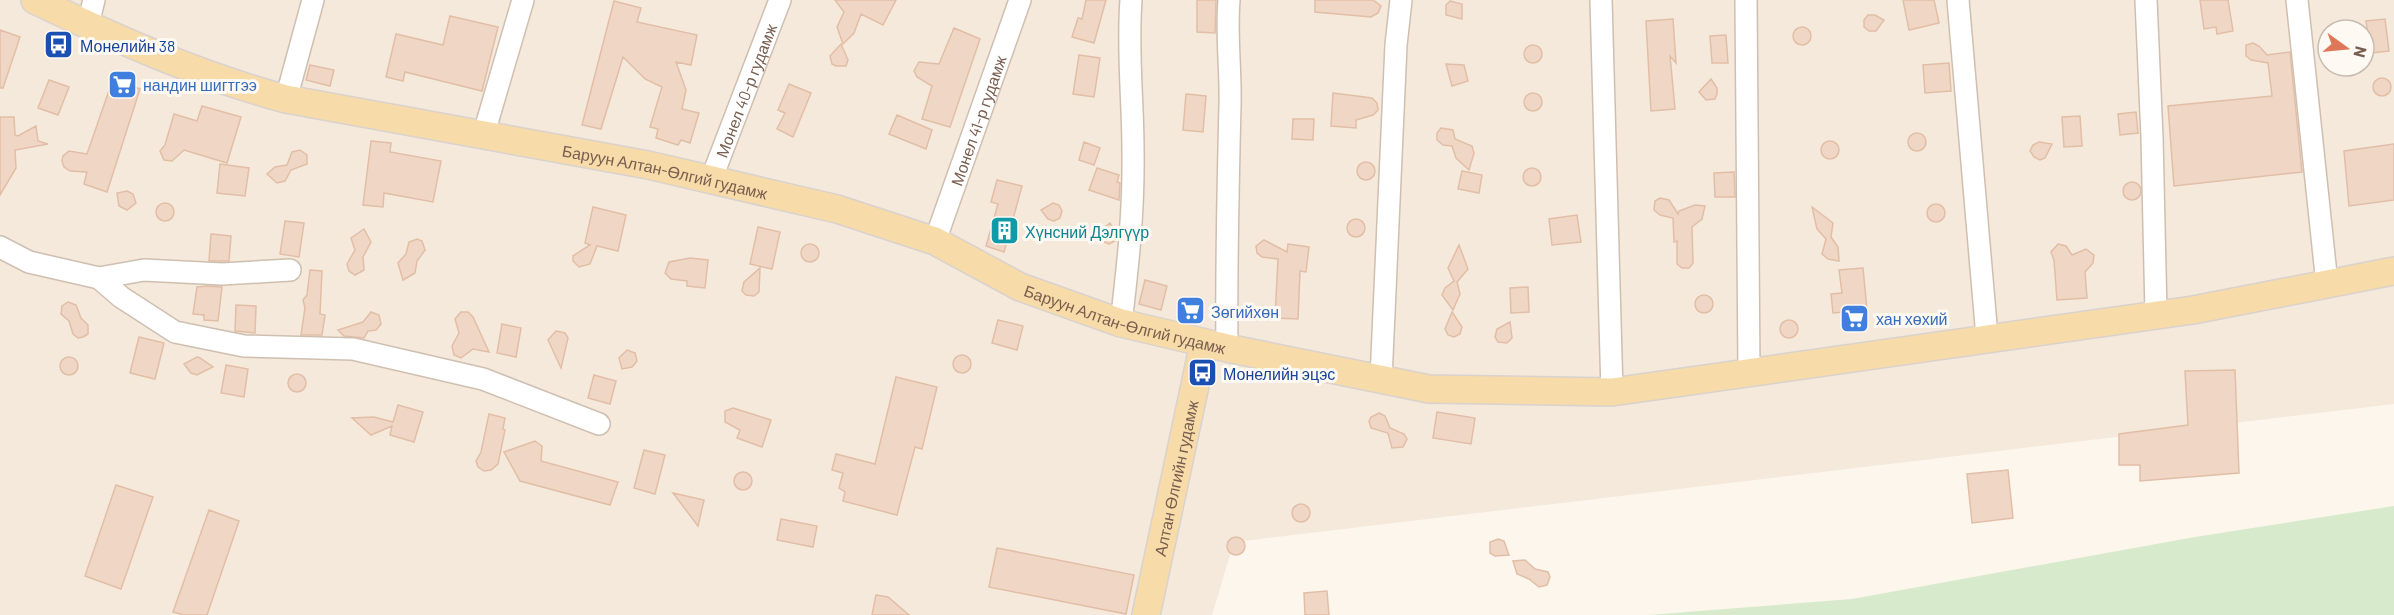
<svg xmlns="http://www.w3.org/2000/svg" width="2394" height="615" font-family="Barlow,sans-serif">
<style>
.residential{fill:#f4e9db;fill-rule:evenodd}
.green{fill:#d7eacb}
.building{fill:#f0d7c5;stroke:#e2bea6;stroke-width:1.5}
.lines{fill:none;stroke-linecap:round;stroke-linejoin:round}
.minor-casing{stroke:#cfbfb1;stroke-width:24}
.major-casing{stroke:#d9d2ce;stroke-width:30}
.minor{stroke:#fff;stroke-width:21}
.major{stroke:#f7dba9;stroke-width:27}
.labels{text-anchor:middle;dominant-baseline:central;stroke-width:6;stroke-linejoin:round;paint-order:stroke}
.transit-label{font-size:16px;fill:#164399;stroke:#fefaf3;text-anchor:start}
.shop-label{font-size:16px;fill:#366cbe;stroke:#fefaf3;text-anchor:start}
.street-label{font-size:16px;fill:#785e4f;stroke:#fefaf3}
.culture-label{font-size:16px;fill:#0d838f;stroke:#fefaf3;text-anchor:start}
</style>
<rect width="100%" height="100%" fill="#fcf6ed"/>
<!-- residential -->
<path class="residential" d="M0,0H2394V404L1234,542L1212,615H0ZM2328,30H2364V66H2328Z"/>
<!-- green -->
<path class="green" d="M2394,506V615H1648L1852,599L2195,537Z"/>
<!-- building -->
<path class="building" d="M835,0H896L883,25L861,14L854,33L843,44L837,27L844,12Z
M1086,0H1106L1094,43L1072,37L1078,18L1082,19Z
M1197,0H1216L1215,33L1197,32Z
M1315,0H1373L1381,6L1378,13L1371,17L1315,12Z
M1903,0H1934L1939,23L1909,30Z
M2200,0H2228L2233,31L2217,34L2216,27L2204,29Z
M614,1L641,8L637,22L697,35L691,65L676,62L686,90L682,109L699,113L690,143L681,140L678,145L656,138L658,129L650,127L662,87L645,79L623,57L601,129L582,125Z
M1450,1L1462,4V19L1446,15V5Z
M1868,15H1875L1884,20L1876,31H1869L1864,27V20Z
M450,16L498,27L482,91L405,72L403,81L386,77L396,34L443,45Z
M1673,19L1676,63L1670,56L1675,109L1651,111L1646,21Z
M2385,19L2389,51L2371,53L2366,21Z
M1793 36a9 9 0 1 1 18 0a9 9 0 1 1-18 0Z
M954,28L980,39L950,127L922,119L932,86L917,77L914,71L919,62L939,64Z
M0,30L20,37L3,88H0Z
M1726,35L1728,63H1712L1710,36Z
M2253,43L2259,46L2267,55L2290,52L2302,172L2174,186L2168,106L2272,96L2268,63L2251,60L2246,56V45Z
M841,44L848,60L846,66H836L832,64L830,56Z
M1524 54a9 9 0 1 1 18 0a9 9 0 1 1-18 0Z
M1079,55L1100,58L1094,97L1073,94Z
M1949,63L1951,91L1925,93L1923,65Z
M1446,64L1464,65L1468,81L1452,86Z
M310,65L334,70L330,86L306,80Z
M2373 87a9 9 0 1 1 18 0a9 9 0 1 1-18 0Z
M113,79L140,89L107,192L84,184L87,172L70,171L64,167L62,161L63,156L69,151L87,154Z
M1711,79L1717,88V94L1715,99L1706,100L1699,92Z
M49,80L69,87L58,115L38,108Z
M789,84L811,93L793,137L777,129L785,113L778,110Z
M1333,93L1372,98L1377,103L1378,110L1373,115L1356,120V128L1331,126Z
M1524 102a9 9 0 1 1 18 0a9 9 0 1 1-18 0Z
M1186,94L1206,96L1203,132L1183,130Z
M202,106L241,117L227,163L184,150L172,161L164,160L160,151L165,145L174,114L197,121Z
M2136,112L2138,133L2120,135L2118,114Z
M897,115L932,130L926,149L889,134Z
M2080,116L2082,146L2064,147L2062,117Z
M0,117H14L15,135L18,136L36,126L38,141L48,144L15,150L16,168L0,195Z
M1293,119H1314L1313,140L1292,139Z
M1441,128L1453,130L1455,139L1472,146L1474,153L1469,170L1456,158L1452,146L1443,145L1437,140V133Z
M1908 142a9 9 0 1 1 18 0a9 9 0 1 1-18 0Z
M371,141L391,143L390,152L441,161L433,202L384,193L383,207L363,205Z
M1821 150a9 9 0 1 1 18 0a9 9 0 1 1-18 0Z
M1084,142L1100,148L1094,165L1079,160Z
M2039,142L2052,144L2045,158L2040,160L2034,157L2030,151L2033,145Z
M2394,144V200L2349,206L2344,151Z
M300,150L307,155V164L291,170L285,181L277,183L267,174L275,167L287,165L292,152Z
M1357 171a9 9 0 1 1 18 0a9 9 0 1 1-18 0Z
M220,164L249,168L245,196L217,193Z
M1523 177a9 9 0 1 1 18 0a9 9 0 1 1-18 0Z
M1097,168L1119,175L1117,182L1120,183L1119,200L1089,190Z
M1462,171L1482,175L1479,193L1458,189Z
M1734,172L1735,197H1715L1714,173Z
M997,180L1022,186L1004,252L986,246L998,204L991,202Z
M2123 191a9 9 0 1 1 18 0a9 9 0 1 1-18 0Z
M127,191L133,194L136,203L127,210L119,206L117,193Z
M1660,198L1669,200L1678,214L1679,211L1695,205L1705,206L1702,219L1692,227L1693,263L1689,268H1682L1677,264V241L1674,242L1673,218L1660,215L1654,210L1655,201Z
M156 212a9 9 0 1 1 18 0a9 9 0 1 1-18 0Z
M1053,203L1059,205L1062,211L1060,218L1054,221L1048,219L1041,210Z
M1927 213a9 9 0 1 1 18 0a9 9 0 1 1-18 0Z
M593,207L626,215L618,251L597,246L590,264L579,267L573,261V256L590,245L585,243Z
M1812,207L1833,223L1831,237L1838,247L1839,261L1828,259L1822,254L1826,239L1817,229Z
M1577,215L1581,242L1552,245L1549,219Z
M1347 228a9 9 0 1 1 18 0a9 9 0 1 1-18 0Z
M285,221L304,223L299,257L280,254Z
M1110,223L1117,235L1115,241L1109,244L1101,241L1100,236L1102,229Z
M758,227L780,232L772,269L750,264Z
M364,229L371,242L363,257L364,270L355,275L349,271L347,264L355,250L351,238Z
M211,234L231,236L229,261H209Z
M417,239L422,241L425,250L417,261L415,273L403,280L398,263L406,254L409,242Z
M1264,240L1287,252L1288,244L1309,247L1306,272L1300,271L1298,319L1275,318L1278,259L1262,257L1257,253L1256,246Z
M801 253a9 9 0 1 1 18 0a9 9 0 1 1-18 0Z
M2058,244L2066,246L2072,255L2086,249L2094,255L2093,263L2085,272L2087,298L2057,300L2054,260L2051,252Z
M1459,245L1468,269L1457,282L1460,294L1453,310L1442,295L1445,288L1454,281L1448,268Z
M690,258L708,260L705,288L687,286V281L671,279L665,273L669,262Z
M760,268L759,292L754,296L746,295L742,291L744,282Z
M1863,268L1867,310L1833,313L1831,294L1842,293L1839,270Z
M310,270L322,271L320,314L325,315L322,335H301L305,308L303,300L307,295Z
M1145,280L1167,286L1161,310L1139,304Z
M207,286L222,287L218,321L204,320V315L193,314L197,287Z
M1528,287L1529,312L1511,313L1510,288Z
M1695 304a9 9 0 1 1 18 0a9 9 0 1 1-18 0Z
M68,302L76,305L81,318L88,325V334L83,337L78,338L73,334L69,321L61,314L62,306Z
M236,305L256,306L255,333L235,331Z
M371,312L379,315L381,324L376,330L368,331L364,338L344,336L338,330L363,322Z
M461,312H468L473,317L489,352L473,349L461,358L454,355L452,346L459,333L455,319Z
M1452,312L1462,327L1460,334L1454,337L1448,335L1445,329Z
M998,320L1023,326L1017,350L992,343Z
M1780 329a9 9 0 1 1 18 0a9 9 0 1 1-18 0Z
M1510,322L1512,338L1507,343L1498,342L1495,337L1497,329Z
M502,324L521,328L516,357L497,353Z
M556,331L565,333L568,338L561,368L548,340Z
M139,337L164,343L155,379L130,373Z
M627,350L635,353L637,361L632,367L622,369L619,358Z
M953 364a9 9 0 1 1 18 0a9 9 0 1 1-18 0Z
M60 366a9 9 0 1 1 18 0a9 9 0 1 1-18 0Z
M197,357L200,358L213,367L197,375L191,373L184,364Z
M226,365L248,369L244,397L221,393Z
M2235,370L2239,473L2140,481V465H2119V434L2188,425L2185,371Z
M288 383a9 9 0 1 1 18 0a9 9 0 1 1-18 0Z
M594,375L616,381L610,404L588,398Z
M896,377L937,387L922,449L915,447L897,515L843,501L845,492L839,488L843,473L832,470L836,454L875,464Z
M398,405L423,412L414,442L390,435L392,426L371,435L352,418L374,417L393,422Z
M733,408L771,420L762,447L737,438L740,430L725,422V411Z
M1437,412L1475,418L1471,444L1433,438Z
M1379,413L1385,416L1390,428L1404,434L1407,439L1403,447L1392,448L1388,433L1371,428L1369,421L1371,417Z
M489,414L505,418L503,429L505,430L498,464L491,470L484,471L478,467L476,461L481,452Z
M535,441L542,446L541,461L618,482L610,505L520,481L504,452Z
M644,450L665,455L655,494L634,488Z
M2008,470L2013,518L1972,523L1967,474Z
M734 481a9 9 0 1 1 18 0a9 9 0 1 1-18 0Z
M116,485L153,497L121,589L85,576Z
M673,493L704,500L698,526Z
M1292 513a9 9 0 1 1 18 0a9 9 0 1 1-18 0Z
M209,510L239,521L207,615H184L173,612Z
M781,519L817,526L813,547L777,540Z
M1227 546a9 9 0 1 1 18 0a9 9 0 1 1-18 0Z
M1498,539L1504,541L1509,555L1495,556L1490,553V542Z
M997,548L1134,575L1126,614L989,587Z
M1525,560L1535,569L1548,572L1550,577L1547,585L1539,587L1529,579L1517,574L1513,561Z
M1327,591L1329,615H1305L1304,593Z
M876,595L888,597L909,615H872Z"/>
<g class="lines">
<defs>
<g id="minor">
<path d="M1601,0L1612,392"/>
<path d="M1746,0L1749,372"/>
<path d="M1958,0L1987,337"/>
<path d="M2146,0L2152,137L2156,314"/>
<path d="M2297,0L2327,284"/>
<path d="M88,24L94,0"/>
<path d="M286,99L313,0"/>
<path d="M484,133L523,0"/>
<path id="s1" d="M711,180L780,0"/>
<path id="s2" d="M935,241L1020,0"/>
<path d="M0,247L29,262L99,278L144,270L222,274L290,270"/>
<path d="M99,278L121,297L175,332L244,346L353,349L483,379L599,424"/>
<path d="M1121,323C1128,265 1134,209 1133,150C1133,100 1127,51 1131,0"/>
<path d="M1227,348C1226,267 1228,186 1230,105C1231,70 1226,36 1229,0"/>
<path d="M1381,379L1396,45L1401,0"/>
</g>
<g id="major">
<path id="s3" d="M35,0C116,39 200,76 286,99L648,165L837,209L935,241L1020,287L1121,323L1227,348L1429,389L1612,392L2193,310L2394,271"/>
<path id="s4" d="M1146,615L1204,343"/>
</g>
</defs>
<!-- minor casing -->
<use href="#minor" class="minor-casing"/>
<!-- major casing -->
<use href="#major" class="major-casing"/>
<!-- minor -->
<use href="#minor" class="minor"/>
<!-- major -->
<use href="#major" class="major"/>
</g>
<!-- icons -->
<defs>
<symbol id="bus-square" viewBox="-11 -11 22 22"><rect x="-9" y="-9" width="18" height="18" rx="4" fill="#1a4fb4" stroke="#fefaf3"/><path d="M-5-6H5V4H4V6H2V4H-2V6H-4V4H-5ZM-3.5-4V0h7V-4ZM-3.5 1.2v1.5H-2V1.2ZM2 1.2v1.5H3.5V1.2Z" fill="#fff"/></symbol>
<symbol id="supermarket-square" viewBox="-11 -11 22 22"><rect x="-9" y="-9" width="18" height="18" rx="4" fill="#3f7fe0" stroke="#fefaf3"/><path d="M-6-5.5h2.5l.6 2H6L4.5 2H-2.5L-4.4-4H-6ZM-1.5 3.2a1.3 1.3 0 1 0 .1 0ZM3 3.2a1.3 1.3 0 1 0 .1 0Z" fill="#fff"/></symbol>
<symbol id="building-square" viewBox="-11 -11 22 22"><rect x="-9" y="-9" width="18" height="18" rx="4" fill="#0f9aa8" stroke="#fefaf3"/><path d="M-4-6H4V6H1V3H-1V6H-4ZM-2.5-4.3h1.7v1.8h-1.7ZM.8-4.3h1.7v1.8H.8ZM-2.5-1h1.7V.8h-1.7ZM.8-1h1.7V.8H.8Z" fill="#fff"/></symbol>
</defs>
<g fill-rule="evenodd">
<use href="#bus-square" x="42" y="28" width="33" height="33"/>
<use href="#supermarket-square" x="106" y="68" width="33" height="33"/>
<use href="#building-square" x="988" y="214" width="33" height="33"/>
<use href="#supermarket-square" x="1174" y="294" width="33" height="33"/>
<use href="#supermarket-square" x="1838" y="302" width="33" height="33"/>
<use href="#bus-square" x="1186" y="356" width="33" height="33"/>
</g>
<g class="labels">
<!-- transit labels -->
<g class="transit-label">
<text x="80" y="45">Монелийн 38</text>
<text x="1223" y="373">Монелийн эцэс</text>
</g>
<!-- shop labels -->
<g class="shop-label">
<text x="143" y="84">нандин шигтгээ</text>
<text x="1211" y="311">Зөгийхөн</text>
<text x="1876" y="318">хан хөхий</text>
</g>
<!-- street labels -->
<g class="street-label">
<text stroke="none"><textPath href="#s1" startOffset="96">Монел 40-р гудамж</textPath></text>
<text stroke="none"><textPath href="#s2" startOffset="128">Монел 41-р гудамж</textPath></text>
<text stroke="none"><textPath href="#s3" startOffset="656">Баруун Алтан-Өлгий гудамж</textPath></text>
<text stroke="none"><textPath href="#s3" startOffset="1142">Баруун Алтан-Өлгий гудамж</textPath></text>
<text stroke="none"><textPath href="#s4" startOffset="140">Алтан Өлгийн гудамж</textPath></text>
</g>
<!-- culture labels -->
<g class="culture-label">
<text x="1025" y="231">Хүнсний Дэлгүүр</text>
</g>
</g>
<!-- north arrow -->
<g transform="translate(2346 48) rotate(105)"><circle r="28" fill="#fefaf3" stroke="#c8bcb1" stroke-width="1.5"/>
<path d="M0-4.5L10 22L0 15L-10 22Z" fill="#df7859"/>
<text y="-9" font-size="16" font-weight="bold" text-anchor="middle" fill="#785e4f">N</text>
</g>
</svg>
